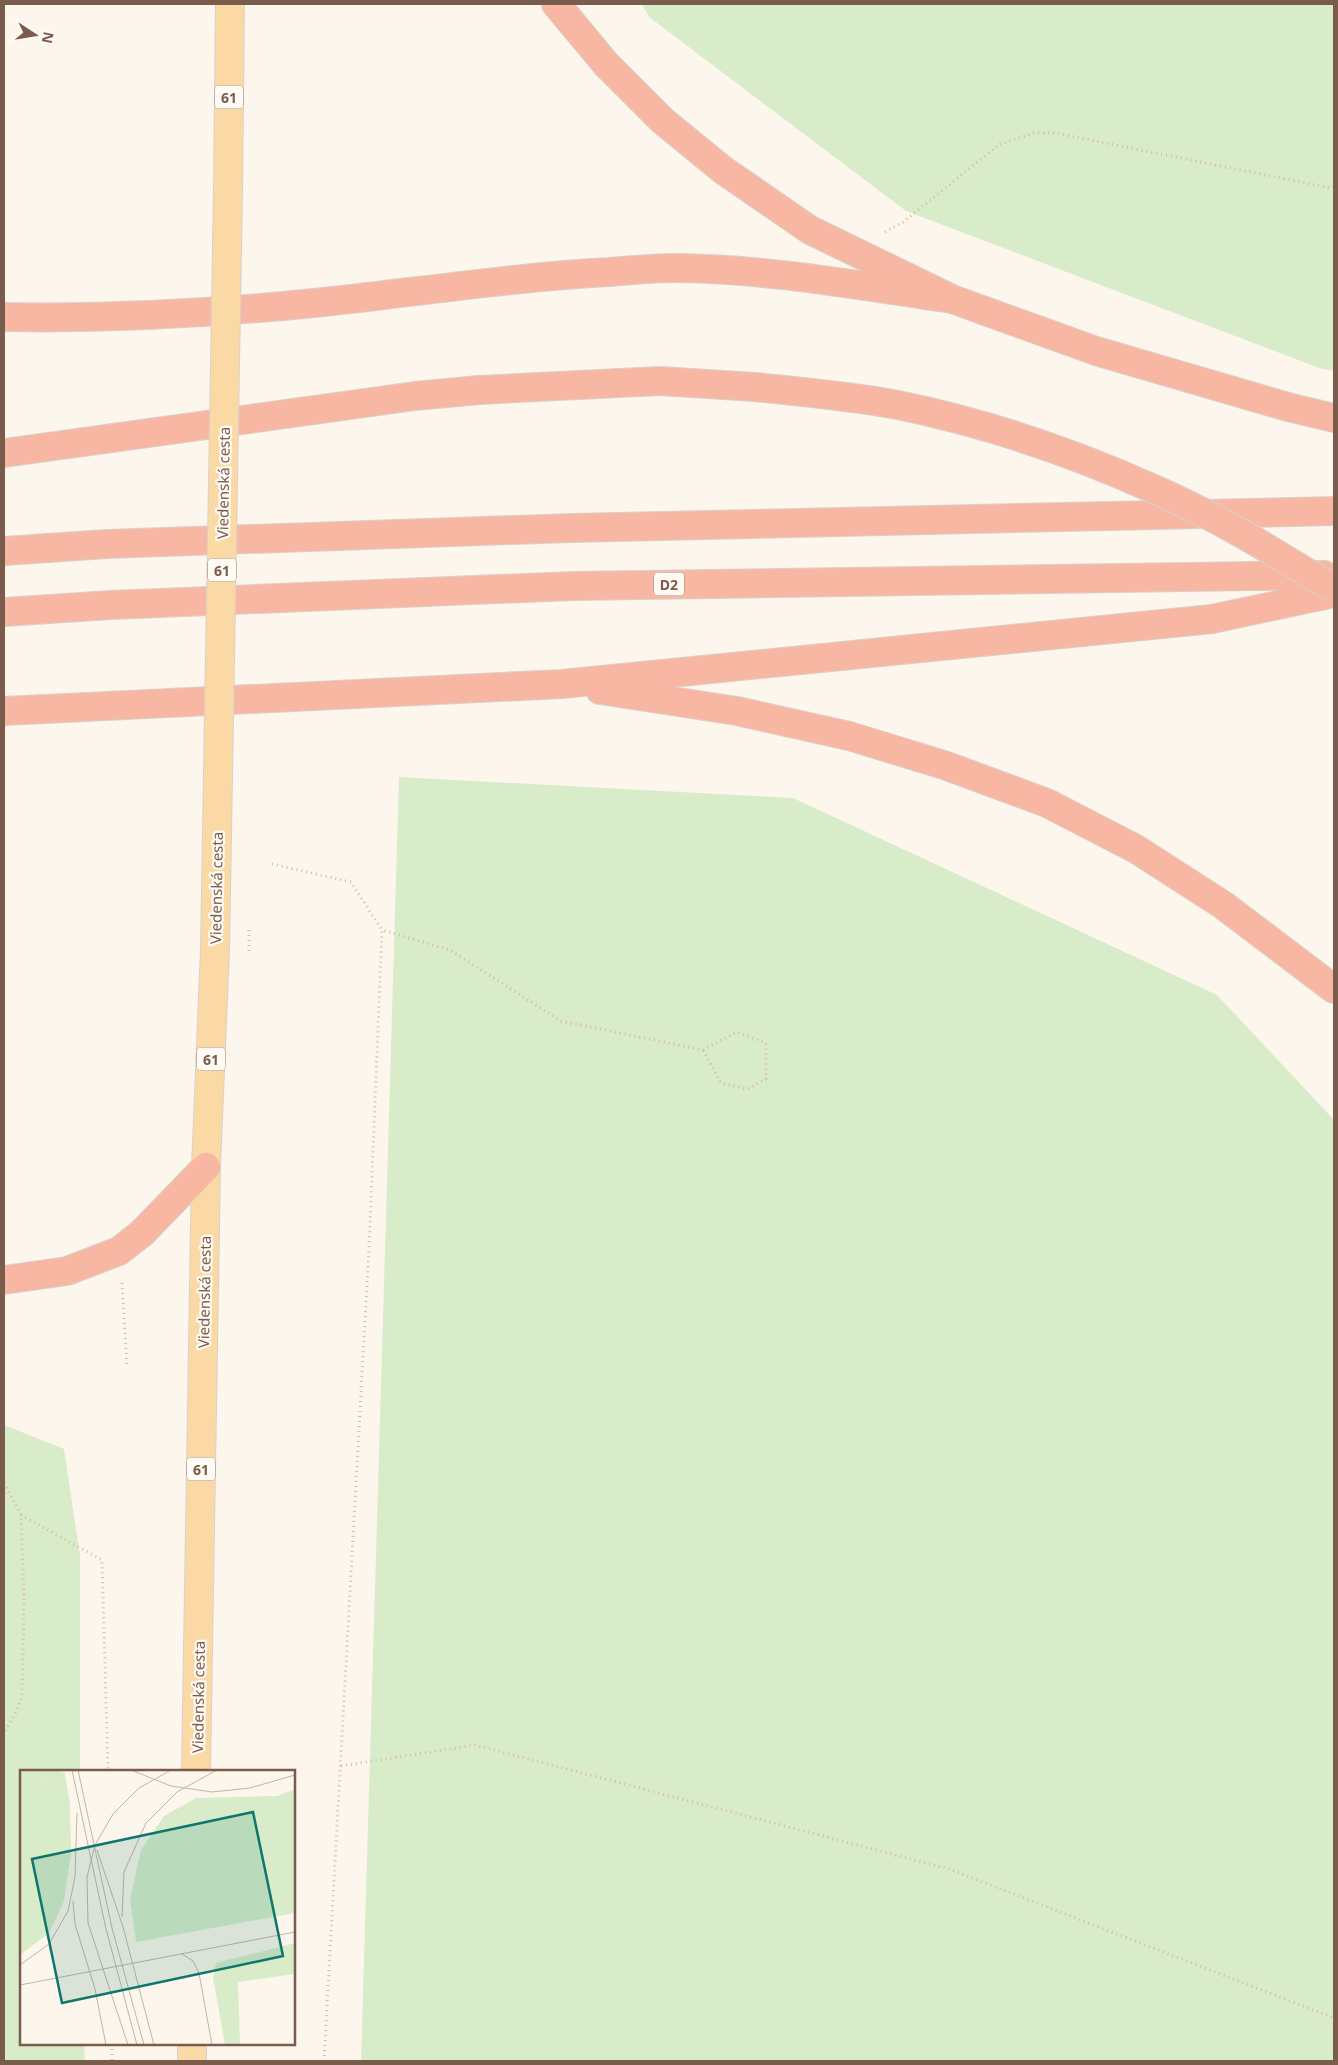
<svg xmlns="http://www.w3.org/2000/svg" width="1338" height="2065" font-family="'Noto Sans',sans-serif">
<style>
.grass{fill:#d8ecc9}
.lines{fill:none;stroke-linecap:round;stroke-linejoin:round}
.primary-casing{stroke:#dad1cd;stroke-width:30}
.highway-casing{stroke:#dad1cd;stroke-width:30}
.path{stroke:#d9b8a5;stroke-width:3;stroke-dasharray:1 4;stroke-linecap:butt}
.primary{stroke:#fbd9a5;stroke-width:28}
.highway{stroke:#f7b7a3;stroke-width:28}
.primary-bridge-casing{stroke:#dad1cd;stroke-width:30;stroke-linecap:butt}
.highway-bridge-casing{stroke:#dad1cd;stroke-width:30;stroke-linecap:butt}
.path-bridge{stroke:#d9b8a5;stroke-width:3;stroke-dasharray:1 4;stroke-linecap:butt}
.primary-bridge{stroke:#fbd9a5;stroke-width:28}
.highway-bridge{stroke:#f7b7a3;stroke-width:28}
.labels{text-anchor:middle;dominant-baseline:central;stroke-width:4.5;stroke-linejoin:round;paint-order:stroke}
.shield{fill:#fffaf3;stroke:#a28b7f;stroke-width:1}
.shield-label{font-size:14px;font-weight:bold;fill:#7a5c4d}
.street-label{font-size:15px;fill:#7a5c4d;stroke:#fffaf3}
.inset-road{fill:none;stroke:#c5b3a7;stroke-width:1}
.view{fill:#0f766e;fill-opacity:0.15;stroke:#0f766e;stroke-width:2.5}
.inset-edge{fill:none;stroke:#7a5c4d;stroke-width:2.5}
</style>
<rect width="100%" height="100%" fill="#fdf6ec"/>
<!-- grass -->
<path class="grass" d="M642,4H1334V371L1322,369L906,211L649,17Z
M399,777L793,798L1217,995L1334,1120V2061H361Z
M4,1425L64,1449L80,1556V1771H21V2044H84L85,2061H4Z"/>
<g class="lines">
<defs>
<path id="primary" d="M228,190L230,4
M196,1771L206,1167L215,950
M192,2061V2044"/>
<path id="highway" d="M556,4L606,64L663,121L723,170L810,230L952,299L1096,351L1288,407L1334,418
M4,317C110,319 218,313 324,302C419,292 514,277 610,272C632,270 655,268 677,268C770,269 861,286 952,299
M4,453L415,396L479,390L660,381L755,387
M4,551L107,544L571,528L1334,511
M4,612L111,605L573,586L1324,575
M600,690L737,711L849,736L944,765L1047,803L1136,849L1223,905L1334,989
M4,711L562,684L1212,619L1334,593
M4,1280L67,1271L119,1251L142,1233L206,1167"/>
</defs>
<!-- primary casing -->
<use href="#primary" class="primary-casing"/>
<!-- highway casing -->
<use href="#highway" class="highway-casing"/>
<!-- path -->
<path class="path" d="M885,232L903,222L1000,144L1034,133H1055L1331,188L1334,187
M272,864L351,882L382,930
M122,1283L127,1365
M4,1483L21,1515L24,1600L22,1697L14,1716L4,1732
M21,1515L102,1560L108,1771
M341,1766L475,1745L949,1869L1334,2018
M112,2044V2061
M324,2061L369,1249L382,930L450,950L561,1021L703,1050L737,1032L766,1043V1079L748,1089L721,1083L703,1050"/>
<!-- primary -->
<use href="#primary" class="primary"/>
<!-- highway -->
<use href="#highway" class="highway"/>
<defs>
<path id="primary-bridge" d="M215,950L228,190"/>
<path id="highway-bridge" d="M755,387C803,392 850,396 898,405C986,423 1074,453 1156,490C1218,517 1277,554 1334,589"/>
</defs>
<!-- primary-bridge casing -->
<use href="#primary-bridge" class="primary-bridge-casing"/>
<!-- highway-bridge casing -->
<use href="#highway-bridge" class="highway-bridge-casing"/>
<!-- path-bridge -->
<path class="path-bridge" d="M249,951V929"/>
<!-- primary-bridge -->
<use href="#primary-bridge" class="primary-bridge"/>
<!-- highway-bridge -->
<use href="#highway-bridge" class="highway-bridge"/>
</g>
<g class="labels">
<!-- shield labels -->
<g class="shield">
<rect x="215" y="85.5" width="28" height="23" rx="4"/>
<rect x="208" y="558.5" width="28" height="23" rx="4"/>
<rect x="654" y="572.5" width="30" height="23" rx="4"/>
<rect x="197" y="1047.5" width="28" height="23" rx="4"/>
<rect x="187" y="1457.5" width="28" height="23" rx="4"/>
</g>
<g class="shield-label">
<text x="229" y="97">61</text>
<text x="222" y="570">61</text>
<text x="669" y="584">D2</text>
<text x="211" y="1059">61</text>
<text x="201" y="1469">61</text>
</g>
<!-- street labels -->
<g class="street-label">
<text transform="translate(223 483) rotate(-89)">Viedenská cesta</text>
<text transform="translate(216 888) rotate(-89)">Viedenská cesta</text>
<text transform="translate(204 1292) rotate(-89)">Viedenská cesta</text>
<text transform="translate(198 1697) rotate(-89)">Viedenská cesta</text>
</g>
</g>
<!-- overview -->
<g transform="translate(20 1770)">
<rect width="275" height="275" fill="#fdf6ec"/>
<path d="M0,0H6L32,16L44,0L50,34L51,83L44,131L29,163L0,185ZM275,19V143L116,172L110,130L121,80L144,46L176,28L257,26ZM275,173V204L218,212L220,275H205L193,208L196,193Z" fill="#d8ecc9"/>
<path d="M6,0H41L42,7L32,16Z" fill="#d8ecc9"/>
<path class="inset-road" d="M52,0L86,159L117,275M58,0L92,158L124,275M111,0L151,16L192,22L230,18L275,5M77,80L103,157L134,275M53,131L55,154L75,219L86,275M102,147L104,102L126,53L157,22L197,0M162,184L173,191L179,203L192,275M0,195L29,174L48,141L55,107L57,43M0,215L275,162M108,275L68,153L67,107L75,75L93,44L119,18L151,0"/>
<path class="view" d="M233,42L263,186L42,233L12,89Z"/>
<rect width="275" height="275" class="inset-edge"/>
</g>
<!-- border -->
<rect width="1338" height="2065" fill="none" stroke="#7a5c4d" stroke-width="10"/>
<!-- north arrow -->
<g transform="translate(35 35) rotate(102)" stroke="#fffaf3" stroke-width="4" paint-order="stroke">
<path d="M0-4L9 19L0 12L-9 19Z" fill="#7a5c4d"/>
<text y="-8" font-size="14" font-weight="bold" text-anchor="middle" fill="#7a5c4d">N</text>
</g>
</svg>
